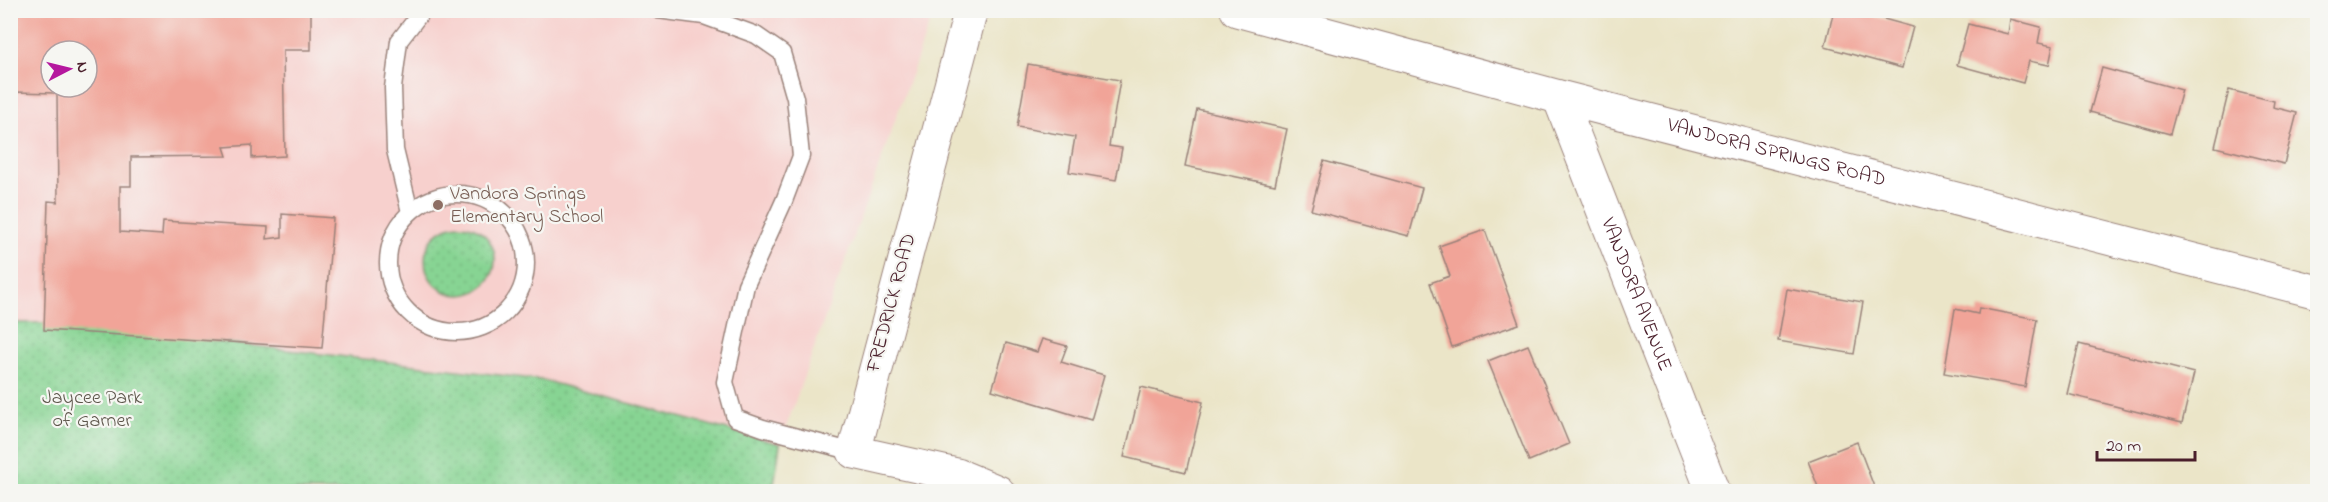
<svg xmlns="http://www.w3.org/2000/svg" width="2328" height="502" font-family="'Indie Flower',sans-serif">
<style>
.built{fill:#f7d0cd;fill-rule:evenodd}
.green{fill:url(#green-dots);stroke:#687a5f;stroke-width:1.5}
.building{fill:#f1a498;fill-rule:evenodd}
.lines{fill:none;stroke-linecap:round;stroke-linejoin:round}
.service-casing{stroke:#9a827a;stroke-width:19}
.minor-casing{stroke:#9a827a;stroke-width:35}
.tertiary-casing{stroke:#9a827a;stroke-width:35}
.service{stroke:#fff;stroke-width:16}
.minor{stroke:#fff;stroke-width:33}
.tertiary{stroke:#fff;stroke-width:33}
.education-dot{fill:#8d6e63;stroke:#f6f6f2;stroke-width:2}
.labels{text-anchor:middle;dominant-baseline:central;stroke-width:4.5;stroke-linejoin:round;paint-order:stroke}
.street-label{font-size:20px;fill:#4a1f2b;stroke:#f6f6f2}
.education-label{font-size:20px;fill:#785e54;stroke:#f6f6f2;text-anchor:start}
.park-label{font-size:20px;fill:#5c554a;stroke:#f6f6f2}
</style>
<defs>
<pattern id="green-dots" width="8" height="8" patternUnits="userSpaceOnUse" patternTransform="scale(1.5)"><rect width="8" height="8" fill="#87d493"/><path d="M2 2h.1M6 6h.1" fill="none" stroke="#76b67f" stroke-width="1.8" stroke-linecap="round"/></pattern>
</defs>
<rect width="100%" height="100%" fill="#f6f6f2"/>
<filter id="ink" filterUnits="userSpaceOnUse"><feTurbulence type="fractalNoise" baseFrequency=".0167" numOctaves="2"/><feDisplacementMap in="SourceGraphic" scale="12" xChannelSelector="R" yChannelSelector="G"/><feConvolveMatrix kernelMatrix="1 2 1 2 8 2 1 2 1" color-interpolation-filters="sRGB"/></filter>
<filter id="wash" filterUnits="userSpaceOnUse"><feTurbulence type="fractalNoise" baseFrequency=".008" numOctaves="4" result="noise"/><feDisplacementMap in="SourceGraphic" scale="24" xChannelSelector="R" yChannelSelector="G"/><feGaussianBlur stdDeviation="1.35" result="paint"/><feColorMatrix in="noise" values="0 0 0 0 0 0 0 0 0 0 0 0 0 0 0 0 0 1.4 0 .05"/><feComposite in="paint" operator="in"/></filter>
<g filter="url(#wash)">
<rect width="100%" height="100%" fill="#ebe5c8"/>
<!-- built -->
<path class="built" d="M10,11H934L780,444L542,380L58,323H11ZM51,51H87V87H51Z"/>
<!-- green -->
<path class="green" d="M425 260a35 35 0 1 1 70 0a35 35 0 1 1-70 0Z
M10,323H58L542,380L780,444L773,491H11Z"/>
<g id="blocks">
<!-- building -->
<path class="building" d="M10,10H311V50H283L285,156L252,158V145L224,147L227,156L131,157V186H120V232L162,235L163,221L268,227L267,239L282,237V214L333,218L322,348L44,330L48,201L58,202L57,93L13,92V157H10ZM51,51H87V87H51Z
M1834,10H1851L1913,27L1902,68L1825,47Z
M2010,19L2041,27L2038,43L2053,46L2049,65L2029,61L2023,83L1957,65L1968,24L2008,34Z
M1028,64L1120,80L1109,146L1122,148L1116,180L1069,172L1075,137L1017,127Z
M2102,68L2182,90L2170,134L2090,112Z
M2229,90L2274,101L2273,107L2297,113L2284,164L2215,147Z
M1197,109L1287,129L1275,185L1185,166Z
M1324,161L1422,188L1409,236L1311,210Z
M1485,230L1519,324L1452,347L1430,283L1450,276L1439,246Z
M1787,289L1863,302L1854,354L1778,341Z
M1979,308L2037,319L2025,387L1944,373L1955,309L1978,314Z
M1042,339L1067,346L1061,362L1104,375L1091,420L992,390L1006,343L1037,352Z
M2079,344L2194,373L2182,423L2067,394Z
M1528,345L1569,444L1529,461L1488,361Z
M1141,387L1203,402L1186,472L1124,457Z
M1857,442L1876,492H1820L1808,461Z"/>
</g>
</g>
<g filter="url(#ink)">
<use href="#blocks" fill-opacity="0" stroke="#9a827a" stroke-width="1.5"/>
<g class="lines">
<defs>
<path id="service" d="M658,10L704,16L756,35L782,53L795,98L801,156L784,201L746,285L725,382L735,418L763,428L854,452
M388 263a69 69 0 1 1 138 0a69 69 0 1 1-138 0Z
M410,212L395,150L393,88L399,41L423,10"/>
<g id="minor">
<path d="M971,10L854,452L957,475L998,492"/>
<path id="s1" d="M1559,97L1713,492"/>
</g>
<g id="tertiary">
<path id="s2" d="M1237,10L1559,97L2318,292"/>
</g>
</defs>
<!-- service casing -->
<use href="#service" class="service-casing"/>
<!-- minor casing -->
<use href="#minor" class="minor-casing"/>
<!-- tertiary casing -->
<use href="#tertiary" class="tertiary-casing"/>
<!-- service -->
<use href="#service" class="service"/>
<!-- minor -->
<use href="#minor" class="minor"/>
<!-- tertiary -->
<use href="#tertiary" class="tertiary"/>
</g>
</g>
<!-- markers -->
<circle class="education-dot" cx="438" cy="205" r="6"/>
<g class="labels">
<!-- street labels -->
<g class="street-label">
<text stroke="none"><textPath href="#s2" startOffset="558">VANDORA SPRINGS ROAD</textPath></text>
<text stroke="none"><textPath href="#s1" startOffset="212">VANDORA AVENUE</textPath></text>
<text transform="translate(892 303) rotate(-75)">FREDRICK ROAD</text>
</g>
<!-- education labels -->
<g class="education-label">
<text x="450" y="194">Vandora Springs<tspan x="450" dy="23">Elementary School</tspan></text>
</g>
<!-- park labels -->
<g class="park-label">
<text x="92" y="398">Jaycee Park<tspan x="92" dy="23">of Garner</tspan></text>
</g>
</g>
<!-- margin -->
<rect width="2328" height="502" fill="none" stroke="#f6f6f2" stroke-width="36"/>
<!-- north arrow -->
<g transform="translate(69 69) rotate(83)"><circle r="28" fill="#f6f6f2" stroke="#b1a0a2" stroke-width="1.5"/>
<path d="M0-4.5L10 22L0 15L-10 22Z" fill="#b5179e"/>
<text y="-9" font-size="16" font-weight="bold" text-anchor="middle" fill="#4a1f2b">N</text>
</g>
<!-- scale -->
<path d="M2097 451v9h98v-9" fill="none" stroke="#4a1f2b" stroke-width="3"/>
<text x="2106" y="451" font-size="18" fill="#4a1f2b" stroke="#f6f6f2" stroke-width="4.5" paint-order="stroke">20 m</text>
</svg>
